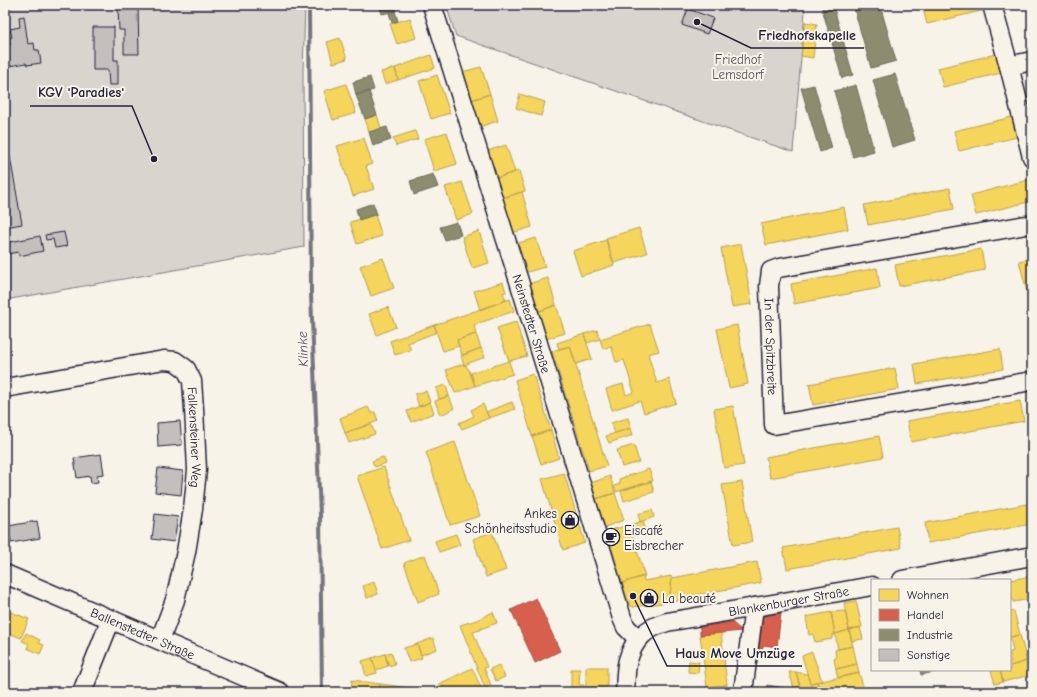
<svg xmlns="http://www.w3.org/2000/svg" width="1037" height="697" font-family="'Comic Neue',sans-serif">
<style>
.green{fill:#d8d5cf;stroke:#7d7c85}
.homes{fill:#f6d55c;stroke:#b69f52}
.shops{fill:#d6604d;stroke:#a04d48}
.industry{fill:#8c8c6e;stroke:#6c6c5f}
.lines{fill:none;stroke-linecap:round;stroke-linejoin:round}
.stream{stroke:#76747f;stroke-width:4}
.building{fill:#c2bfbd;stroke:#22223b}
.minor-casing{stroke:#22223b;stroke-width:21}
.minor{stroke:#f7f3e8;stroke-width:18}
.labels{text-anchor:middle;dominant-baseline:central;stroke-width:4;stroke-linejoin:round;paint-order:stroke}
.park-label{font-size:13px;fill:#504f60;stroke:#f7f3e8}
.street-label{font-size:13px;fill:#22223b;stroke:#f7f3e8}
.poi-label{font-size:13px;fill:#22223b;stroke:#f7f3e8;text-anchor:start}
.water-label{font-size:14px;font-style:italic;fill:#535263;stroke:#f7f3e8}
.leader{fill:none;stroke:#22223b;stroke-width:1.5}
.callout-dot{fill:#22223b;stroke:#f7f3e8;stroke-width:1.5}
.callout-label{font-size:14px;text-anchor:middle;font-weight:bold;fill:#22223b;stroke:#f7f3e8;stroke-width:4;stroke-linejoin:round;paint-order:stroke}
</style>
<rect width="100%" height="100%" fill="#f7f3e8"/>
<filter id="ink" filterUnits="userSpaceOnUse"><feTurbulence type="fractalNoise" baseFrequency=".025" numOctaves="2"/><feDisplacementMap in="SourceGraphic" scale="8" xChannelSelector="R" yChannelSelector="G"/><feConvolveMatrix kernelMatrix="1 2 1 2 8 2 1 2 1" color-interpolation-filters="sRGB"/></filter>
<g filter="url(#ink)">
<!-- green -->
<path class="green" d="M5,5H305L303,72L304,247L5,300Z
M446,5H801L805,11L793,152L456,36Z"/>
<!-- homes -->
<path class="homes" d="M922,5H984L985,10L927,24Z
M410,18L416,38L397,44L390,24Z
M805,22L817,24L813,58L801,56Z
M340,38L347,59L333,63L327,42Z
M996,54L1001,73L943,87L938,68Z
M431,55L435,68L398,80L395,68Z
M481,67L490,94L471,100L462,72Z
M395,68L398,80L385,84L381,72Z
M437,75L450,113L431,119L419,81Z
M346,84L356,113L333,120L324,91Z
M490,94L498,121L479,127L471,100Z
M520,94L545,102L541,116L516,108Z
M377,115L381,128L369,132L365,119Z
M1012,117L1017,137L959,151L954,131Z
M415,131L418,139L396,146L393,138Z
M447,132L457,164L434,171L424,139Z
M364,138L372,164L366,166L374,189L353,196L337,146Z
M506,145L515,172L496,178L487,151Z
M519,171L525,191L502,198L496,178Z
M1028,180L1032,195V201L976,215L971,195Z
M462,182L473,214L456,220L445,187Z
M950,188L954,209L868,225L864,205Z
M522,192L532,227L512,233L502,198Z
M844,207L848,229L766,245L761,224Z
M375,215L382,236L357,244L350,222Z
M639,228L647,253L614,263L606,238Z
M479,231L489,263L472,268L462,237Z
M536,238L545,267L524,273L515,244Z
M606,240L614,265L581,276L573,251Z
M741,244L752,304L732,307L721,248Z
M981,249L985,270L899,286L895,265Z
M383,258L394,288L371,296L360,266Z
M1032,258V311L1019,261Z
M877,268L880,288L794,304L791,284Z
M548,278L556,305L537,312L528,284Z
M503,282L506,292L503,293L506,300L480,310L474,291Z
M510,299L514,311L474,325L476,334L457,340L459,346L443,351L434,325Z
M556,305L565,333L546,339L537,312Z
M388,307L396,327L377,335L369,314Z
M516,322L527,356L509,361L497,328Z
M650,324L659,351L648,354L657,383L669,379L676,403L644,413L640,401L612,410L606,389L623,384L626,395L634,392L624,360L616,362L611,346L603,349L600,339Z
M434,325L437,332L408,343L411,350L395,355L390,341Z
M737,325L748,384L729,388L717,329Z
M597,330L600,339L587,343L584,334Z
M476,334L481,348L462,355L457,340Z
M584,334L592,359L576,364L570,346L559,349L557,343Z
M570,346L607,466L589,471L552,351Z
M481,348L485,357L464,365L461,356Z
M1000,349L1003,369L917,384L914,364Z
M509,361L513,374L475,386L471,373Z
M463,364L464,366L466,365L467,368H468L475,386L455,393L446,370Z
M895,368L899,389L813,405L809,384Z
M533,374L551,430L532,436L515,380Z
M446,385L449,396L439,399L436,388Z
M426,391L430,402L419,407L415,394Z
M449,396L454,409L440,415L435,401Z
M1020,401L1024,421L911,442L907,421Z
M430,402L434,413L411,422L407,411Z
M512,402L515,409L489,418L486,412Z
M483,404L489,418L462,429L459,423L474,416L471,410Z
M733,406L744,465L724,468L714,409Z
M368,407L371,413L375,412L378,421L345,433L340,418Z
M628,418L631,428L615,433L611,423Z
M371,424L375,434L349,443L345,433Z
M631,428L633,435L609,443L606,436Z
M551,430L559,458L541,464L532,436Z
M879,436L883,457L770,478L766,457Z
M455,442L480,516L450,525L426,452Z
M634,445L639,462L622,467L617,450Z
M383,457L386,463L375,467L372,461Z
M384,467L409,540L382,549L357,476Z
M649,469L653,481L616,492L614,486L620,484L619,479Z
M564,473L585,543L563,550L542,479Z
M610,476L615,493L596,499L591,483Z
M651,481L654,492L624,501L621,491Z
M742,482L752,542L733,545L722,485Z
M615,493L624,520L605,527L596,499Z
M1032,503V524L928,543L925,523Z
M652,510L654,517L640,522L638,514Z
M643,521L646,532L632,536L629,525Z
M629,525L645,576L622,583L607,531Z
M897,527L901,548L787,569L783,548Z
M492,532L506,570L486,577L473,539Z
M456,534L460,545L439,552L435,541Z
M425,555L439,594L418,602L404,563Z
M757,562L761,583L679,598L678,601L669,602L672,578Z
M643,576L644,581L671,576L672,578L669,602L633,607L629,605L622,583Z
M1032,576V599L1013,602L1010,589V580H1009Z
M374,582L378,594L367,598L363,586Z
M856,601L862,627L849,630L844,603Z
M8,611L29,619L21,638L6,632L8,627L5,626V619Z
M845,611L849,630L835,634L831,612Z
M1014,611L1020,635L1010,637V612Z
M493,612L497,623L480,629V630L473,632L487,667L484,668L491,685L485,688L460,625L477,620Z
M831,612L835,634L832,635V639L815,642L813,634L809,635L806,617Z
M860,627L863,639L852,641L849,630Z
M849,630L853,646L838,649L835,634Z
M721,632L727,685L707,687L700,635Z
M26,633L40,640L39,643L44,645L40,654L27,648L29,644L22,641Z
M1020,635L1027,661L1010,666V652L1013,651L1010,637Z
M433,638L437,649L421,655L417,644Z
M417,644L422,658L409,662L404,648Z
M853,646L857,664L836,669L834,659L836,658L835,650Z
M391,652L395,664L389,666L385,654Z
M812,652L822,681L810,683L802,656Z
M385,654L388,666L376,670L372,658Z
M372,658L377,673L366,676L362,661Z
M689,661L699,662L698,673L688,672Z
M1027,661L1030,675L1003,682L1000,670H1010V666Z
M857,664L859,673L838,678L836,669Z
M499,665L505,677L496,681L490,669Z
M586,667H607V687H586Z
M472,668L482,690L478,692H440L441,689L439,684Z
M571,669H580L579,685H584V692H571Z
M991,670H1000L1003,682L995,684Z
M789,672H796L800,686L794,688Z
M796,672L807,674L813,692H801Z
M859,673L865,692H820L817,682Z
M352,680L380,684L379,692H351Z
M817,682L820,692H813L810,683Z
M380,684L411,688V692H379Z
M727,685V692H707V687Z
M411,688L440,692H411Z
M670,689L688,690V692H670Z"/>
<!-- shops -->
<path class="shops" d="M536,598L560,651L535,663L511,610Z
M781,613L777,647L764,645L761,650L755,651L760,617Z
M732,622L742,631L700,635V627Z"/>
<!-- industry -->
<path class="industry" d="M392,5H395L396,11L382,14L380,8Z
M821,5H833L853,75L842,78Z
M853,5H880L896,61L871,68Z
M395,11L398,21L392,23L389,13Z
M895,74L915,140L892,147L873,80Z
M370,77L374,90L356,95L353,82Z
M814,85L832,148L820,152L801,88Z
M856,85L874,151L853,157L834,91Z
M369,91L377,115L365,119L356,95Z
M387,127L391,140L373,146L369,132Z
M433,174L438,187L414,195L410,181Z
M373,203L377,214L359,220L356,209Z
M457,222L461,235L445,240L440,227Z
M920,670H943L921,675Z
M767,685L785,688V690L795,692H751L752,687L766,689Z"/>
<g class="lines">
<!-- stream -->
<path class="stream" d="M309,5L311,295L320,515L322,692"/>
</g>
<!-- building -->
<path class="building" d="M138,7L139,54H124V30H119L118,8Z
M688,9L713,18L707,34L682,25Z
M24,16L28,44L34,43L35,50H39L41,63L27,65L26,63L10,66L7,46L10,45L9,38L12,37L10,29L20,27L19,17Z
M93,27H114V60H118V85H109L108,70H93Z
M5,140H7L22,224L5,227Z
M64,232L67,246L55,248L53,239L46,240L45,235Z
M40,236L43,251L19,256V252L6,254L5,243Z
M180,421L182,445L158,447L157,423Z
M101,454L104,474L97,475L98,482L91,483L90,476L77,478L74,458Z
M158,468L183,471L181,495L155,492Z
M155,514L178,517L174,542L152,539Z
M37,521L40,538L11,543L8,526Z"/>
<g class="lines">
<defs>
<g id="minor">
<path id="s1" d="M432,5L519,281L622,618L626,627L638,639"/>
<path d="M992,5L1009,66L1032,157"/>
<path d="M1009,66L1032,61"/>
<path id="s2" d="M1032,224L779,268L771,271L769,286L774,425L1032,381"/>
<path id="s3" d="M5,388L164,360L175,361L186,369L192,381L194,409L197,470L193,509L186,552L175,600L160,640"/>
<path id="s4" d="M5,574L280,692"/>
<path d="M902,580L1032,556"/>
<path d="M82,692L111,619"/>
<path id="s5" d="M625,692C626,682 625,670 628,660C634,639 646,628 667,622L778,603L872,586"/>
<path d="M743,692L754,607"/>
</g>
</defs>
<!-- minor casing -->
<use href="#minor" class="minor-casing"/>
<!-- minor -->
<use href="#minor" class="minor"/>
</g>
</g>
<!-- icons -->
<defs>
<symbol id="shop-ring" viewBox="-11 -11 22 22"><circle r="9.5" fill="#f7f3e8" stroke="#22223b" stroke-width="1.5"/><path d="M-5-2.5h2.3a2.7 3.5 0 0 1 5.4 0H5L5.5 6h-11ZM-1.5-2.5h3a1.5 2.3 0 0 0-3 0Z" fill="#22223b"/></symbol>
<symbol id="cafe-ring" viewBox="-11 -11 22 22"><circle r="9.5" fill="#f7f3e8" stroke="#22223b" stroke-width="1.5"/><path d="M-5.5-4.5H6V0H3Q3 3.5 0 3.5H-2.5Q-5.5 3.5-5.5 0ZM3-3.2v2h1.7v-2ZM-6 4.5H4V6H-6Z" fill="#22223b"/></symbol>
</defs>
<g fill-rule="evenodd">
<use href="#shop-ring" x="560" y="510" width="20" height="20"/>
<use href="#cafe-ring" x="601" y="527" width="20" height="20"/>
<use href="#shop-ring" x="639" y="588" width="20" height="20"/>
</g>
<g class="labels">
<!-- park labels -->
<g class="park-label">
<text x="738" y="59">Friedhof<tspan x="738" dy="15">Lemsdorf</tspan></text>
</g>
<!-- street labels -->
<g class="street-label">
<text stroke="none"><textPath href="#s1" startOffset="334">Neinstedter Straße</textPath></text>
<text stroke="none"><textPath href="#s2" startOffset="341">In der Spitzbreite</textPath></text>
<text stroke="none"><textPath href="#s3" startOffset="256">Falkensteiner Weg</textPath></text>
<text stroke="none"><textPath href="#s5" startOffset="213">Blankenburger Straße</textPath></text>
<text stroke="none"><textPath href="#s4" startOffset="150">Ballenstedter Straße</textPath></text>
</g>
<!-- poi labels -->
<g class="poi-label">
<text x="557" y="513" text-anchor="end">Ankes<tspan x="557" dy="15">Schönheitsstudio</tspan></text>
<text x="624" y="530">Eiscafé<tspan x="624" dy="15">Eisbrecher</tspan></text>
<text x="662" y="598">La beauté</text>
</g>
<!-- water labels -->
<g class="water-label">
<text transform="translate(303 349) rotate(-92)">Klinke</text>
</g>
</g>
<!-- callouts -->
<path class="leader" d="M697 22L751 48H864M154 159L132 106H30M633 596L667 666H802"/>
<g class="callout-dot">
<circle cx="697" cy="22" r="4"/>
<circle cx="154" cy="159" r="4"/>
<circle cx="633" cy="596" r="4"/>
</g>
<g class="callout-label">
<text x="807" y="40">Friedhofskapelle</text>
<text x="81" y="97">KGV 'Paradies'</text>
<text x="735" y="658">Haus Move Umzüge</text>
</g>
<!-- margin -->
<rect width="1037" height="697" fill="none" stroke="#f7f3e8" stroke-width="20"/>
<rect x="10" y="10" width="1017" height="677" fill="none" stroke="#22223b" stroke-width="1.5" filter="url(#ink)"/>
<!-- legend -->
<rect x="871" y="579" width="140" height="92" fill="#f7f3e8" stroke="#a29fa3"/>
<rect x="879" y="589" width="20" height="12" fill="#f6d55c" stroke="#a29fa3"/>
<text x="907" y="599" font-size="12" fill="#22223b">Wohnen</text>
<rect x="879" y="609" width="20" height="12" fill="#d6604d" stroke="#a29fa3"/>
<text x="907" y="619" font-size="12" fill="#22223b">Handel</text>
<rect x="879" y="629" width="20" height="12" fill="#8c8c6e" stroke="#a29fa3"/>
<text x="907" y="639" font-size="12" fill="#22223b">Industrie</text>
<rect x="879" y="649" width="20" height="12" fill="#c2bfbd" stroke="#a29fa3"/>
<text x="907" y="659" font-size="12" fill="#22223b">Sonstige</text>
</svg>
